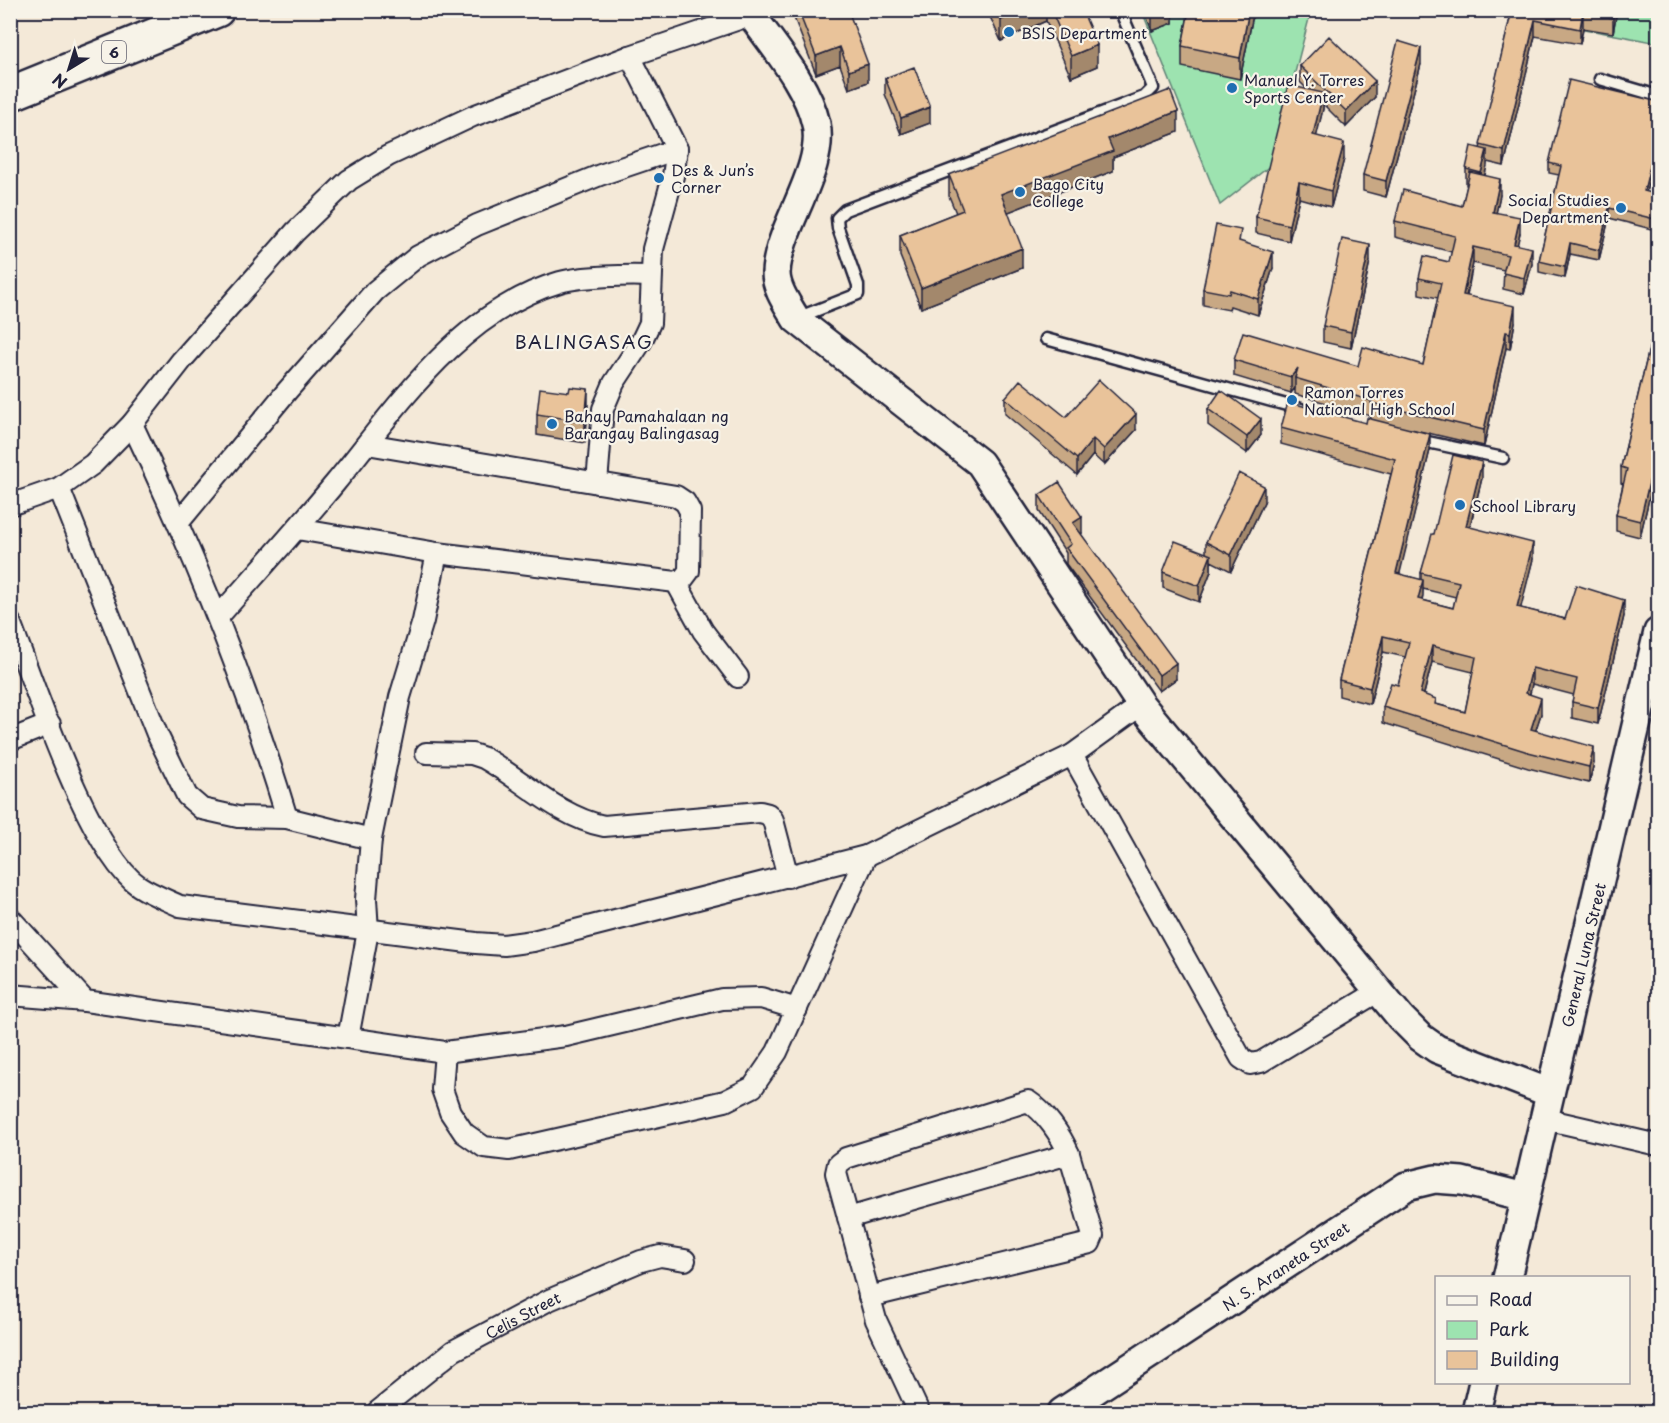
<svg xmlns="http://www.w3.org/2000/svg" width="1669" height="1423" font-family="'Playpen Sans',sans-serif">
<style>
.green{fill:#9de3b0;stroke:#608276;stroke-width:1.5}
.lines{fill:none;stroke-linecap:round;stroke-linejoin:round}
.lane-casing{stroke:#22223b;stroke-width:15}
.street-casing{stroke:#22223b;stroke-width:24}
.secondary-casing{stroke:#22223b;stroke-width:32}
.highway-casing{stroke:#22223b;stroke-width:38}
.lane{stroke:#f7f3e8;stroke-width:10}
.street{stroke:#f7f3e8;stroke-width:20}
.secondary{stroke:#f7f3e8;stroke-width:27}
.highway{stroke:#f7f3e8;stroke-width:33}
.wall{fill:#c8a884;stroke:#22223b;stroke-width:1.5;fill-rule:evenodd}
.shaded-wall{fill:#a3886c;stroke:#22223b;stroke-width:1.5}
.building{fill:#e9c39a;stroke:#22223b;stroke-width:1.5;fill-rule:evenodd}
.poi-dot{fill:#1f6fb2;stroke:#f7f3e8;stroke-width:2}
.labels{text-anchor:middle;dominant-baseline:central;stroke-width:4.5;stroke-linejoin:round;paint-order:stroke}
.shield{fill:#f7f3e8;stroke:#62616f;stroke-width:1.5}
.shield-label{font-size:14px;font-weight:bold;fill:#22223b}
.poi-label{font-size:15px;fill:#22223b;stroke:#f7f3e8;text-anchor:start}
.street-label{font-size:15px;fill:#22223b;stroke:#f7f3e8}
.quarter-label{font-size:18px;letter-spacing:1.5px;fill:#22223b;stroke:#f7f3e8}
</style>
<rect width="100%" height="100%" fill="#f4e9d8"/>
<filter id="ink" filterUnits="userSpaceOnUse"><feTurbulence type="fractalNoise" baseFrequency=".0167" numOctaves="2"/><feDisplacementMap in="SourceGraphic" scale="12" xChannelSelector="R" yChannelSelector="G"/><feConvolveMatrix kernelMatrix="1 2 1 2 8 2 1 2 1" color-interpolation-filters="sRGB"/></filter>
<g filter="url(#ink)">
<!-- green -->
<path class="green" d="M1142,11H1311L1271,165L1220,205Z
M1489,11H1658V43Z"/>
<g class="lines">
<defs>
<path id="lane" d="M1600,79L1658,96
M797,318L858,294V285L838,228L837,218L845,210L1144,97L1153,88L1150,80L1120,10
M1046,339L1301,409
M1418,440L1503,458"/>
<g id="street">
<path d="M132,424C194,553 246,681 287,818"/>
<path d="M597,483L603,409L614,383L641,342L650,323L653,249L673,176L677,149L630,56"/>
<path d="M59,488L157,734L187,796L202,809L238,817L287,818L371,839"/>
<path d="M10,505L59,488L93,464L132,424L182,360L295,232L349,180L388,156L473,116L630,56L751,15"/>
<path d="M179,522L287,391L375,291L418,256L477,225L600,175L677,149"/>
<path d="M297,529L437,553L676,582L683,579L689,571L690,511L685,502L676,496L367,444"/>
<path d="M437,553L423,621L400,697L371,839L366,899L368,931L348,1038L445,1052L566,1036L722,999L761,998L797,1009"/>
<path d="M676,582L703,631L738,677"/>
<path d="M219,616C258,572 298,528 336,482C398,406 460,311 560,282C582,276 628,275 651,276"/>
<path d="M10,622C34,683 88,851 139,886C151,894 167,900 180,906L476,943L504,945L533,941L866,856L1072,755L1141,705"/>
<path d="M10,740L50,724"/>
<path d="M426,753L472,754L484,758C523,780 559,817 604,826L760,812L768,814L773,820L788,877"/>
<path d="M1072,755L1241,1058L1250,1064L1261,1062L1379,991"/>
<path d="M10,918L85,1001L348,1038"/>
<path d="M10,995L85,1001"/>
<path d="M445,1052L442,1089L450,1112L464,1133L484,1147L509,1150L725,1101L753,1087L777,1052L866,856"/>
<path d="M1545,1119L1658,1145"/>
<path d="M848,1218L1069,1154C1061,1135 1045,1112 1028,1101L846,1158L838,1164L836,1173L876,1320L919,1412"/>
<path d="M869,1297L1090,1243L1093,1236L1069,1154"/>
<path id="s1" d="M377,1412L453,1351L549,1300L641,1261L660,1256L685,1260"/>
</g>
<g id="secondary">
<path d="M748,10C772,45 807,83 816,124C826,169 778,227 776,273C776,289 788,305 796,319L980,463L1141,705L1401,1018L1420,1037L1437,1049L1550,1093"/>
<path id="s2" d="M1507,1278L1658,632"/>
<path id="s3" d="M1062,1412L1406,1186L1435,1179L1462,1181L1525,1197"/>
<path d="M1476,1412L1483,1382"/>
</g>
<path id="highway" d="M10,94L217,10"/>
</defs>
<!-- lane casing -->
<use href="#lane" class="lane-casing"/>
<!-- street casing -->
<use href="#street" class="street-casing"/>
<!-- secondary casing -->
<use href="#secondary" class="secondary-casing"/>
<!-- highway casing -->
<use href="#highway" class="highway-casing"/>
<!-- lane -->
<use href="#lane" class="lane"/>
<!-- street -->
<use href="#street" class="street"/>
<!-- secondary -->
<use href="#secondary" class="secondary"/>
<!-- highway -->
<use href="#highway" class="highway"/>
</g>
<!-- wall -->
<path class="wall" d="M791,10H848L868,82L849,89L840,65L816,74Z
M987,10H1082L1097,66L1071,77L1046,21L1001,41Z
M1144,10H1173V23L1152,31Z
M1189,10H1254L1240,79L1182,67V46Z
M1491,10H1617L1613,33L1583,28L1580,44L1535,36L1504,166L1487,162L1485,176L1500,195L1496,212L1520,233L1517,244L1532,264L1524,294L1503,289L1504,270L1473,263L1467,296L1515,322L1510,349L1506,348L1484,446L1411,429L1430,450L1399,574L1421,580V573L1434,534L1482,478L1470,527L1533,559L1520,608L1565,619L1624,616L1598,724L1572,718V702L1574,695L1532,684L1530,694L1541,714L1535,731L1594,763L1589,783L1528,768L1383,723V707L1398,685L1405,657L1383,652L1370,704L1339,696V680L1391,474L1281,444V428L1366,423L1371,419V416L1295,394V388L1291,393L1234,376V360L1358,366L1423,365L1438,298L1419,294V278L1449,262L1452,252L1395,237V221L1462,206L1467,186L1466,185V169L1480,149L1511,14ZM1423,589L1456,597L1453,608L1422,600ZM1432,662L1473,672L1465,712L1436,704L1424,694Z
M1421,64L1386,197L1363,191V175Z
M1300,66L1375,97L1346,127L1323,104V109L1316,136L1344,159L1331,207L1299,198L1289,241L1256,233V217L1308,90L1300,82Z
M885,78L930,123L901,134L885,94Z
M1659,102V138L1646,192L1659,195V231L1609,218L1599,260L1570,254L1565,278L1539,272V261L1559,175L1549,173V163Z
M1178,132L1113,157V171L1008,212L1022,268L921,308L900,256V235L956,213L949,196V175Z
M1241,242L1273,268L1258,315L1230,306L1229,310L1203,305V289Z
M1370,261L1351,348L1323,342V326Z
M1659,307V456L1640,537L1616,531V515L1623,484L1621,483V467Z
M1005,398L1066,417L1136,430L1104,465L1093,455L1077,475L1005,414Z
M1208,409L1261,435L1247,453L1208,425Z
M588,410L585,443L537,435V414Z
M1039,495L1082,533L1081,534L1176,679L1159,691L1066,564V553L1039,511Z
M1264,502L1231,571L1211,561V571L1199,602L1163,588V572L1206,553V542Z"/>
<!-- shaded-wall -->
<path class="shaded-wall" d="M1023,10H1046V21L1001,41V20Z
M1164,10H1173V23L1152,31V15Z
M1249,10H1254L1240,79V58Z
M1615,10H1617L1613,33V18Z
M1583,12V28L1580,44V29Z
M1535,20V36L1504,166V151Z
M1097,45V66L1071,77V56Z
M840,47V65L816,74V56Z
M1421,48V64L1386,197V181Z
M868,64V82L849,89V71Z
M1375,81V97L1346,127V111Z
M1323,93V109L1313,151V135Z
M930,107V123L901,134V118Z
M1178,111V132L1113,157V171L1001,215V194L1108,139Z
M1659,128V138L1644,201V191Z
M1344,143V159L1331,207V191Z
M1487,150V166L1481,189V173Z
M1500,179V195L1493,228V212Z
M1299,182V198L1289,241V225Z
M1609,208V218L1599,260V250Z
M1520,217V233L1514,260V244Z
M1570,243V254L1565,278V267Z
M1370,245V261L1351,348V332Z
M1473,247V263L1463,311V295Z
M1022,248V268L921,308V288Z
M1532,248V264L1524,294V278Z
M1273,252V268L1258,315V299Z
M1515,306V322L1510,349V333Z
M1506,332V348L1484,446V430Z
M1298,368L1295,378V388L1291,393V377Z
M588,389V410L585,443V422Z
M1136,414V430L1104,465V449Z
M1261,419V435L1247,453V437Z
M1430,434V450L1396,589V573Z
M1093,439V455L1077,475V459Z
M1659,440V456L1640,537V521Z
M1482,462V478L1466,542V526Z
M1264,486V502L1231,571V555Z
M1082,517V533L1073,539V523Z
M1533,543V559L1517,623V607Z
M1211,555V571L1199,602V586Z
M1423,580V596L1418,615V599Z
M1624,600V616L1598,724V708Z
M1383,636V652L1370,704V688Z
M1432,646V662L1420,709V693Z
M1176,663V679L1159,691V675Z
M1532,668V684L1526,709V693Z
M1541,698V714L1531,745V729Z
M1594,747V763L1589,783V767Z"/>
<!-- building -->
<path class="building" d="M798,10H848L868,64L849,71L840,47L816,56Z
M997,10H1023L1001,20Z
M1051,10H1082L1097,45L1071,56Z
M1151,10H1164L1152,15Z
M1189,10H1249L1240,58L1182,46Z
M1512,10H1615L1613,18L1583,12L1580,29L1535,20L1504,151L1480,145Z
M1329,36L1375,81L1346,111L1300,66Z
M1398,41L1421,48L1386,181L1363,175Z
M914,67L930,107L901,118L885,78Z
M1569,80L1659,102V128L1644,191L1659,195V220L1609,208L1599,250L1570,243L1565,267L1539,261L1561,166L1549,163Z
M1288,85L1323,93L1313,135L1344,143L1331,191L1299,182L1289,225L1256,217Z
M1170,90L1178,111L1108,139L1113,151L1001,194L1022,248L921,288L900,235L963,210L949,175Z
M1471,146L1487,150L1481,173L1466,169Z
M1470,172L1500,179L1493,212L1520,217L1514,244L1532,248L1524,278L1503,273L1508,255L1473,247L1463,295L1515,306L1510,333L1506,332L1484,430L1371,403L1372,401L1295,378L1298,368L1291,377L1234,360L1243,332L1358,366L1363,347L1423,365L1441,283L1419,278L1424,256L1449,262L1455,236L1395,221L1403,190L1462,206Z
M1216,225L1241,230L1239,241L1273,252L1258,299L1230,290L1229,294L1203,289Z
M1342,239L1370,245L1351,332L1323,326Z
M1659,307V440L1640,521L1616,515L1627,469L1621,467Z
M1020,380L1066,417L1099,380L1136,414L1104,449L1093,439L1077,459L1005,398Z
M570,387L588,389L585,422L537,414L540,388L569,392Z
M1221,390L1261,419L1247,437L1208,409Z
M1288,402L1366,423L1367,418L1430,434L1396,573L1423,580L1418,599L1453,608L1459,582L1421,573L1432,534H1434L1453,455L1482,462L1466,526L1533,543L1517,607L1565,619L1576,585L1624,600L1598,708L1572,702L1577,679L1532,668L1526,693L1541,698L1531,729L1594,747L1589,767L1528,752L1383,707L1391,683L1398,685L1409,642L1383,636L1370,688L1339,680L1395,459L1281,428ZM1432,646L1476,657L1465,712L1435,704L1436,699L1420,693Z
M1239,473L1264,486L1231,555L1206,542Z
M1059,482L1082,517L1073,523L1176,663L1159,675L1066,548L1071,544L1039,495Z
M1175,541L1211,555L1199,586L1163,572Z"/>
</g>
<!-- markers -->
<g class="poi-dot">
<circle cx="1009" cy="32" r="6"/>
<circle cx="1232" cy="88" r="6"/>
<circle cx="659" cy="178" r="6"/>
<circle cx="1020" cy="192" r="6"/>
<circle cx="1621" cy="208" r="6"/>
<circle cx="1292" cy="400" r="6"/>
<circle cx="552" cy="424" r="6"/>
<circle cx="1460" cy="505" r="6"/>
</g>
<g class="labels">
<!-- shield labels -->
<rect class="shield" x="102" y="41" width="24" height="22" rx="4.5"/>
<g class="shield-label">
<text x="114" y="52">6</text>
</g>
<!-- poi labels -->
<g class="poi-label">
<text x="1021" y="32">BSIS Department</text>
<text x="1244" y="79">Manuel Y. Torres<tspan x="1244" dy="17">Sports Center</tspan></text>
<text x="671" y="169">Des &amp; Jun’s<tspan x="671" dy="17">Corner</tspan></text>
<text x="1032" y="183">Bago City<tspan x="1032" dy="17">College</tspan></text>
<text x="1609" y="199" text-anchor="end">Social Studies<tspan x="1609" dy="17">Department</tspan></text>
<text x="1304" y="391">Ramon Torres<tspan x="1304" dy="17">National High School</tspan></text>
<text x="564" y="415">Bahay Pamahalaan ng<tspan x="564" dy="17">Barangay Balingasag</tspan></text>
<text x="1472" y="505">School Library</text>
</g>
<!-- street labels -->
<g class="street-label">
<text stroke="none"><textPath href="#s2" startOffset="332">General Luna Street</textPath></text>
<text stroke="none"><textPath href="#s3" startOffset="267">N. S. Araneta Street</textPath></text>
<text stroke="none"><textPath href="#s1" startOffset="176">Celis Street</textPath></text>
</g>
<!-- quarter labels -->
<g class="quarter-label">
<text x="584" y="341">BALINGASAG</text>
</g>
</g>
<!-- margin -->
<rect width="1669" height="1423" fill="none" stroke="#f7f3e8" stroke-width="36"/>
<rect x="18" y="18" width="1633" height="1387" fill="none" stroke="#22223b" stroke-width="2" filter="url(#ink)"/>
<!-- legend -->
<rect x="1435" y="1276" width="195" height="108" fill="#f7f3e8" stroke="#a29fa3" stroke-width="1.5"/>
<rect x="1447" y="1296" width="30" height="9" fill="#f7f3e8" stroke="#a29fa3" stroke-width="1.5"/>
<text x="1489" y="1306" font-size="18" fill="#22223b">Road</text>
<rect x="1447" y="1321" width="30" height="18" fill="#9de3b0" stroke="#a29fa3" stroke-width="1.5"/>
<text x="1489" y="1336" font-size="18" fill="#22223b">Park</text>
<rect x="1447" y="1351" width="30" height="18" fill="#e9c39a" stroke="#a29fa3" stroke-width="1.5"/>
<text x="1489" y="1366" font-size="18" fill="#22223b">Building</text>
<!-- north arrow -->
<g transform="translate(69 69) rotate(218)" stroke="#f7f3e8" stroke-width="4.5" paint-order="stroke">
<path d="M0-4.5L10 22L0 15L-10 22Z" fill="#22223b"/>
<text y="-9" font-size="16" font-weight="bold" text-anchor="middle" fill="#22223b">N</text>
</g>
</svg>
